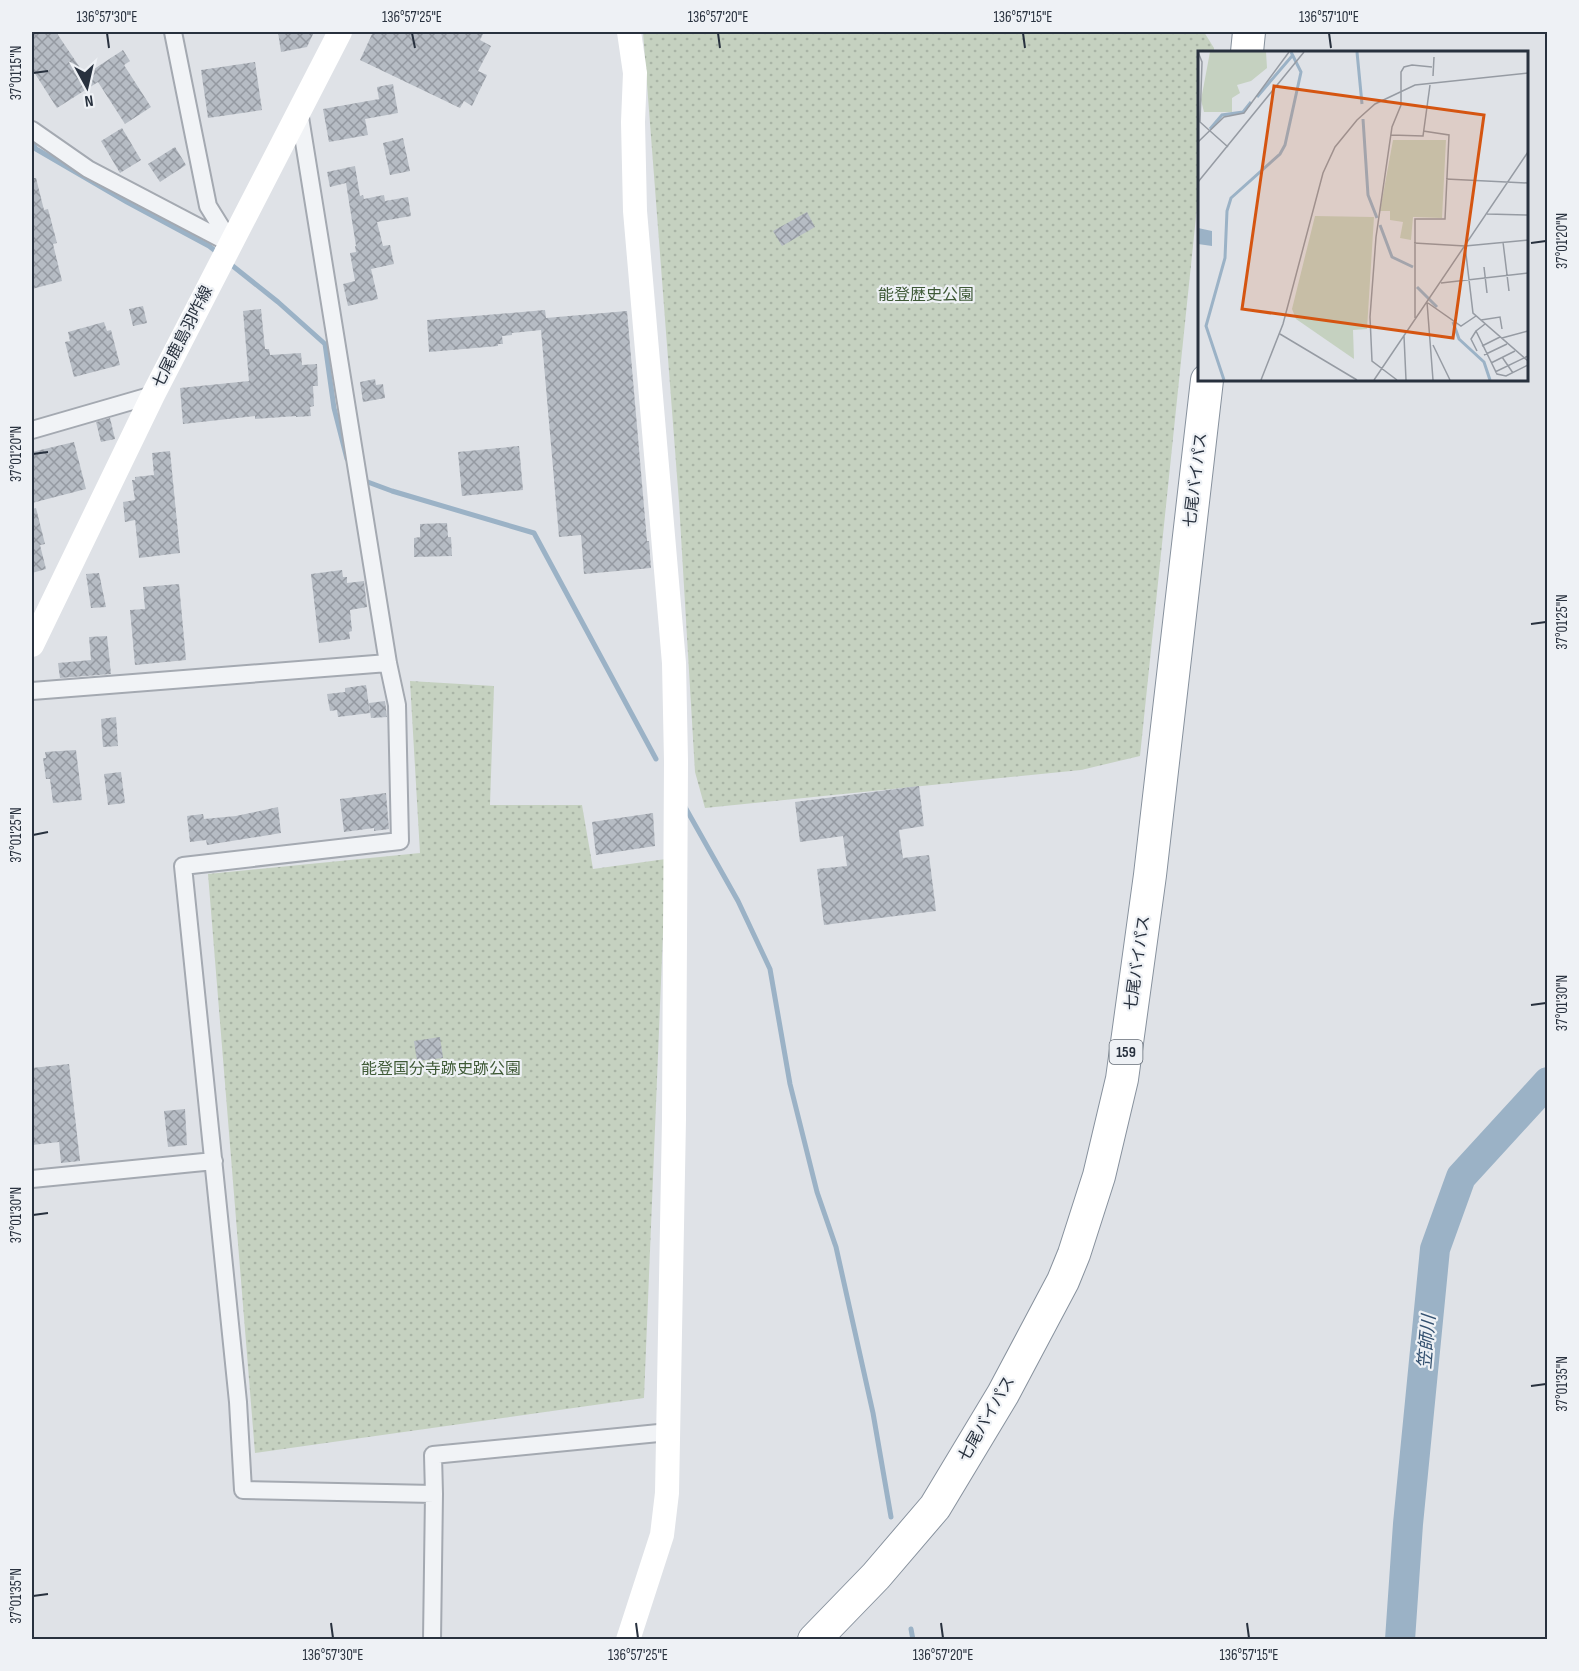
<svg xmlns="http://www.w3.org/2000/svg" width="1579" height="1671" font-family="'Sofia Sans Condensed','Noto Sans JP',sans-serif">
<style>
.park{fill:url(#park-dots)}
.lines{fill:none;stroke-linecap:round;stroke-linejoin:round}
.stream{stroke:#9bb2c6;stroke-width:5}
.river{stroke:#9bb2c6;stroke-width:30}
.building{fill:url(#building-cross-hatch)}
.street-casing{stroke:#a4a9b1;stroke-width:20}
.highway-casing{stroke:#87919d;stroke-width:34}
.street{stroke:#f1f3f6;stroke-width:16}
.secondary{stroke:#fff;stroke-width:24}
.highway{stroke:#fff;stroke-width:32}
.ticks{fill:none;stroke:#28313e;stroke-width:2}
.labels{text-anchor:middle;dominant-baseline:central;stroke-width:4.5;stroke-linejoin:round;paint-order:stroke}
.shield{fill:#eef1f5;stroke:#636b75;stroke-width:1.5}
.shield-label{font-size:15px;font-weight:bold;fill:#28313e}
.park-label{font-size:16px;fill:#3e5936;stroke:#eef1f5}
.street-label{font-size:16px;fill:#28313e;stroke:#eef1f5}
.water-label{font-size:18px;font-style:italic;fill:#345170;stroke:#eef1f5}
.inset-river{fill:none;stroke:#9bb2c6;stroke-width:3}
.inset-road{fill:none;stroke:#969ba3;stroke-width:1.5}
.view{fill:#d55511;fill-opacity:0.15;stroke:#d55511;stroke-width:3}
.inset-edge{fill:none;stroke:#28313e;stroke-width:3}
.neatline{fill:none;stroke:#28313e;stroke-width:2}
.ticks-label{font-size:15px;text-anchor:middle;fill:#28313e}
</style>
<defs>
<pattern id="park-dots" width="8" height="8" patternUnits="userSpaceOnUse" patternTransform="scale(1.5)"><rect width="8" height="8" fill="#c5d1c0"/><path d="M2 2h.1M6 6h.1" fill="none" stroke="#a9b4a6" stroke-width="1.8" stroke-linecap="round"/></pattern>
<pattern id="building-cross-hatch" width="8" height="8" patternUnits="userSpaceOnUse" patternTransform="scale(1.5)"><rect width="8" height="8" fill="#b6bcc4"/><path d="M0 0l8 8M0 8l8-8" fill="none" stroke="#9499a1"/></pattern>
</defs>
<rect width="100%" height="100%" fill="#dfe2e7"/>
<!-- park -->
<path class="park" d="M643,32H1204L1214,48V52H1200L1199,188L1140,756L1081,770L705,808L695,772L679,502Z
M410,681L494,686L490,805H582L593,869L666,859L644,1398L255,1453L208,874L420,853Z"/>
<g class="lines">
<!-- stream -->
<path class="stream" d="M32,142L36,149L127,202L209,246L218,253
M229,263L278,302L325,344L334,408L347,459
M365,481L392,491L534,533L656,759
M685,807L738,901L770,969L790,1084L817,1192L836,1247L873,1413L891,1517
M911,1629L913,1640"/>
<!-- river -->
<path class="river" d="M1400,1640L1408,1524L1435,1249L1461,1177L1548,1082"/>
</g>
<!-- building -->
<path class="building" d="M32,32H56L85,75L123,50L130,61L124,65L151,107L125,124L98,82L57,108L32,69Z
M278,32H314L307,47L281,52Z
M373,32H484L480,40L491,46L478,71L487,75L472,106L464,101L460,108L360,60Z
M255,62L262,110L208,118L201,70Z
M393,84L398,113L365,119L368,135L329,142L323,109L379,99L377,87Z
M122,128L141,160L120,173L101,141Z
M403,138L410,171L390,175L383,143Z
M175,147L186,165L160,182L148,164Z
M355,166L360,196L363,195L364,199L384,195L385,201L408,197L411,216L377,222L383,246L390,245L394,264L371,269L378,299L348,306L343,284L355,281L350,253L356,252L355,246H356L346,183L330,187L327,172Z
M32,178H36L44,210L48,209L57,243L53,244L62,281L32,289Z
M807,212L815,227L782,246L773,231Z
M143,306L147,323L133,326L129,309Z
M261,309L265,349H269L270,355L301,353L302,365L317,364L318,386H313L314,406L310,407L311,416L296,417V416L255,419V416L183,424L180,388L249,381L243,311Z
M545,310L546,318L627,311L647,541H649L651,568L584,574L581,535L559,537L541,330L512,333V335L502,336L503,344H498V346L429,352L427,320Z
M104,322L107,331L111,330L120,365L74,377L65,342L70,341L68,332Z
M375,379L376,385L383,384L385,398L363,402L360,382Z
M110,418L115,439L101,442L96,422Z
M74,442L86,489L32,503V452Z
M519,446L523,490L462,496L458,452Z
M170,451L180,553L139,558L135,520L125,522L123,502L135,500L132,480H135V477L154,475L152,453Z
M36,508L45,544L40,545L46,569L32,573V509Z
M447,523L448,537H451L452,556L414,557V538L420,537V524Z
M342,570L343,577H347V583L364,581L367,607L350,610L352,631L349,632L350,639L319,643L311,574Z
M99,573L106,607L91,608L86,574Z
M179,584L186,660L135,665L130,610L145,609L143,587Z
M107,636L111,674L60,678L58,663L91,660L89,637Z
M366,685L370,713L338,717L337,710L330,711L327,694L345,692V688Z
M385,701L387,717L371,718L369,703Z
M116,717L118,746L103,747L101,719Z
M76,750L82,800L53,803L50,779H46L43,758H46L45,752Z
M121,772L125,803L108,805L104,774Z
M919,786L924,826L899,830L903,858L929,855L936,911L824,925L817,869L847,866L843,836L800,842L795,802Z
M386,793L389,829L374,831V828L344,832L340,799Z
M278,807L281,833L207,845L206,840L190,842L187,816L203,814L204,819L236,816Z
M653,813L655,846L596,855L592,822Z
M440,1037L443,1058L417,1061L414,1041Z
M69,1064L80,1161L61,1163L59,1142L32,1145V1068Z
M185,1109L187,1145L168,1147L164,1111Z"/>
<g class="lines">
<defs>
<path id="street" d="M173,32L208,206L231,243
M299,111L388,663L397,705L400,841L183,866L238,1402L243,1490L434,1494
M32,130L88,169L231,244
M32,430L153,395
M32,691L388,663
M32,1179L214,1161
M432,1640L434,1494L433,1455L669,1432"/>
<path id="highway" d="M1247,52L1249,32
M814,1640L876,1576L935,1507L1003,1394L1063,1281L1074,1254L1099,1176L1122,1079L1150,875L1207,380"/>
</defs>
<!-- street casing -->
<use href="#street" class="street-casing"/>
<!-- highway casing -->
<use href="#highway" class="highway-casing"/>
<!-- street -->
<use href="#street" class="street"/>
<!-- secondary -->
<path class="secondary" d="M32,645L153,395L340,32
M628,1640L662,1535L667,1493L674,1119L676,761L674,663L635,211L633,122L635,73L629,32"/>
<!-- highway -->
<use href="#highway" class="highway"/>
</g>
<!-- ticks -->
<path class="ticks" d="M107,33L109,48M412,33L415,48M718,33L720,48M1023,33L1025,48M1329,33L1331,48M33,73L48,71M1531,243L1546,241M33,454L48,452M1531,624L1546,622M33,835L48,832M1531,1005L1546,1003M33,1215L48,1213M1531,1386L1546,1384M33,1596L48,1594M331,1623L333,1638M636,1623L638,1638M941,1623L943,1638M1247,1623L1249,1638"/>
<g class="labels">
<!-- shield labels -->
<rect class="shield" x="1109.5" y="1040" width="33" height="24" rx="4.5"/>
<g class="shield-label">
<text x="1126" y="1052">159</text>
</g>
<!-- park labels -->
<g class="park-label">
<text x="926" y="295">能登歴史公園</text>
<text x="441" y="1069">能登国分寺跡史跡公園</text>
</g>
<!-- street labels -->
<g class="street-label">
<text transform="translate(183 337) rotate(-63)">七尾鹿島羽咋線</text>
<text transform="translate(1196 480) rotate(-83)">七尾バイパス</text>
<text transform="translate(1138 963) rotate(-82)">七尾バイパス</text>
<text transform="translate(987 1419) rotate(-60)">七尾バイパス</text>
</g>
<!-- water labels -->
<g class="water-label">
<text transform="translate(1427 1342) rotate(-85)">笠師川</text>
</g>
</g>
<!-- overview -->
<g transform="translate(1198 51)">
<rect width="330" height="330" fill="#dfe2e7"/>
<path d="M12,1H68L69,17L53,30L39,34L42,42L34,47V61H6L3,49Z" fill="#c5d1c0"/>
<path d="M195,89H248L244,167L215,166L213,189L202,187L205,171L192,169V160H182ZM117,165L176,166L169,278L155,279L156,308L98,268L94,258Z" fill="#c5d1c0"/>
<path d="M0,177L14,180V195L0,193Z" fill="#9bb2c6"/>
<path class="inset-river" d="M159,1L164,53M59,46L94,5M165,68L170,144L179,167M12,78L24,64L45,61L53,51M182,174L194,206L215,216M219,236L239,256M255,271L261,288L286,311L292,329M26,329L8,275L27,207L29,160L33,147L82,103L87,94L103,21L93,1"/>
<path class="inset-road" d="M0,1L4,11L2,71L30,96M235,25L236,6M193,84L225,85L232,34M0,91L26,66L46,62L91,1M248,128L330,132M0,131L106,1M289,163L330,164M305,191L311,240M216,192L267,195L330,189M267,195L275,262L330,310M286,216L289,242M243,232L330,222M229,251L235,329M230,252L263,275L278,265M217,267V168H247L251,84L225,80M283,269L302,266L304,278M287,273L278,280L299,323L308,325L330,314M278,280L273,288L279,300M82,283L159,329M206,285L208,329M304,287L330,280M235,294L252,329M284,295L302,286M286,304L309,293M304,306L315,322M293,312L317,300M297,321L330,305M63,329L85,273L125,122L137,96L159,69L177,53L217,34L330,22M176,329L330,101M199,329L174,310L172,266L178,186L194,76L203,54V21L206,16L214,14L234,16"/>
<path class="view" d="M76,35L286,64L255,287L44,258Z"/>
<rect width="330" height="330" class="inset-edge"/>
</g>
<!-- border -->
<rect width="1579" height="1671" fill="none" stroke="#eef1f5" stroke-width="66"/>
<!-- north arrow -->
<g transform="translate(87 87) rotate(172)" stroke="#eef1f5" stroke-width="4.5" paint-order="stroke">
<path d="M0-4.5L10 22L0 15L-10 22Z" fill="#28313e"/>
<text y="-9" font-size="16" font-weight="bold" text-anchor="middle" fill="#28313e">N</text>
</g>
<rect x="33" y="33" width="1513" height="1605" class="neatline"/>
<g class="ticks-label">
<text x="107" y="22">136°57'30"E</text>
<text x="412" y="22">136°57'25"E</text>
<text x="718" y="22">136°57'20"E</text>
<text x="1023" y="22">136°57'15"E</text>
<text x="1329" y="22">136°57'10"E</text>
<text transform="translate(16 73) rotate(-90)" y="5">37°01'15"N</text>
<text transform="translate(1562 241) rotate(-90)" y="5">37°01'20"N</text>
<text transform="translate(16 454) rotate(-90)" y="5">37°01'20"N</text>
<text transform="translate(1562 622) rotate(-90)" y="5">37°01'25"N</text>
<text transform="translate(16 835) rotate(-90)" y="5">37°01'25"N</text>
<text transform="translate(1562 1003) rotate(-90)" y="5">37°01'30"N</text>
<text transform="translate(16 1215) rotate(-90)" y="5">37°01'30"N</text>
<text transform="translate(1562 1384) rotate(-90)" y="5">37°01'35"N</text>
<text transform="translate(16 1596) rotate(-90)" y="5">37°01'35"N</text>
<text x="333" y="1660">136°57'30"E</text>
<text x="638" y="1660">136°57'25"E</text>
<text x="943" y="1660">136°57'20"E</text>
<text x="1249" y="1660">136°57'15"E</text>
</g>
</svg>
